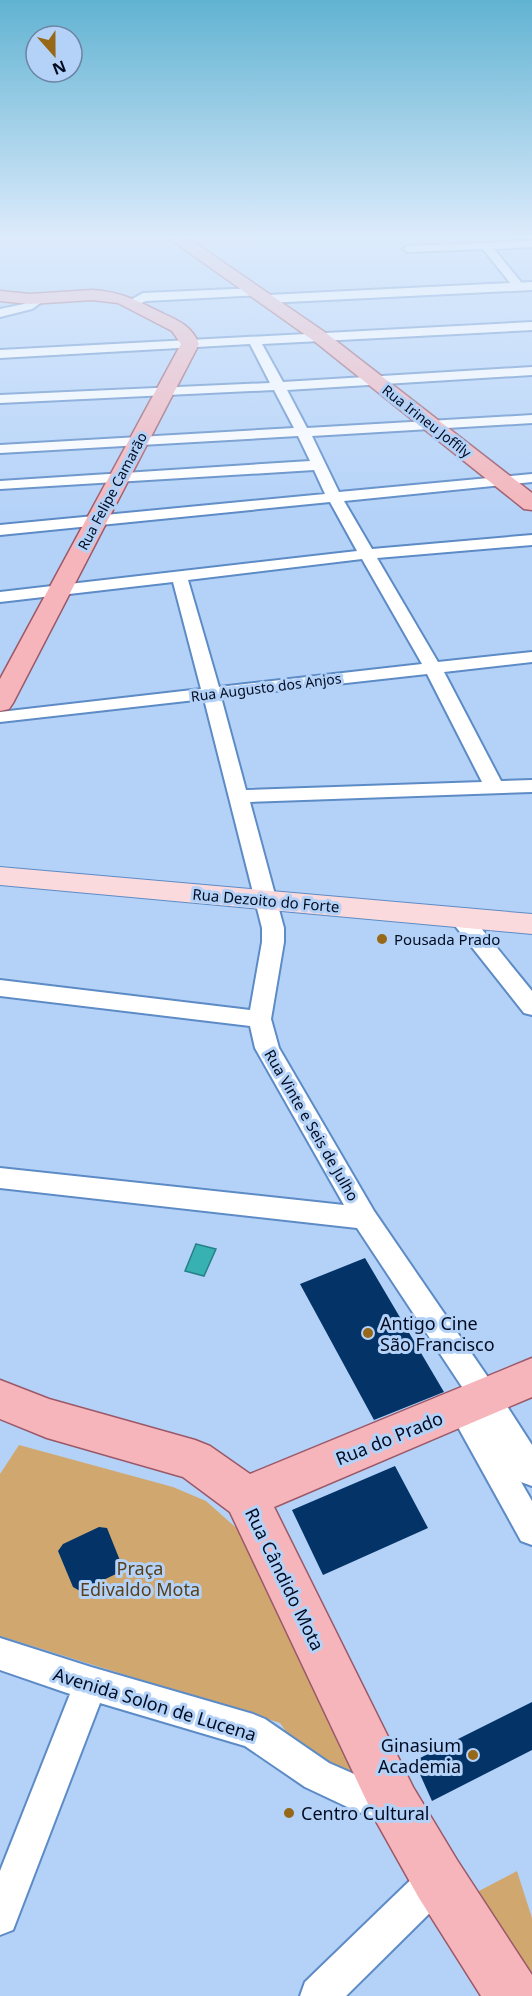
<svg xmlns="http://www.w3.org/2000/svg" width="532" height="1996" font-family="'Noto Sans',sans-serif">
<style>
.green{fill:#d0a86f}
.water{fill:#38b1b2;stroke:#278087;stroke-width:1.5}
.building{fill:#033367}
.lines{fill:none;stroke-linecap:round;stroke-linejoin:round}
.minor-casing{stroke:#5d8bc6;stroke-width:4}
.tertiary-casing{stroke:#5d8bc6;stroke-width:4}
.secondary-casing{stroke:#5d8bc6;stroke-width:2}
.primary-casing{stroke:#9b5968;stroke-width:3}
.minor{fill:#fff;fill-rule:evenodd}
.tertiary{fill:#fff;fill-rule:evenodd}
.secondary{fill:#fadadd;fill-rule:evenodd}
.primary{fill:#f5b5bb;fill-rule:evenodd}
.poi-dot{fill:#966817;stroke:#b4d2f8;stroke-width:2}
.labels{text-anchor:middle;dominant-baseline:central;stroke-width:6;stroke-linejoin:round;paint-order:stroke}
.far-street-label{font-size:14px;fill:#000c22;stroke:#b4d2f8}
.street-label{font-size:15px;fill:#000c22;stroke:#b4d2f8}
.poi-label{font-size:15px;fill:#000c22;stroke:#b4d2f8;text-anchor:start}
.near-poi-label{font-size:18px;fill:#000c22;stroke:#b4d2f8;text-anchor:start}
.near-street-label{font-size:18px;fill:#000c22;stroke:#b4d2f8}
.near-park-label{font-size:18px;fill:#583f19;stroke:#b4d2f8}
</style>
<rect width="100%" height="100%" fill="#b4d2f8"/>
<!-- green -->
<path class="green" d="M19,1445L173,1487L206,1501L242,1533L263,1584L344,1745L353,1782L310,1765L280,1723L0,1636V1474Z
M517,1871L532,1918V1976L477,1892Z"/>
<!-- water -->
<path class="water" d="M196,1244L216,1249L204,1276L185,1271Z"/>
<!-- building -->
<path class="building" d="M365,1258L444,1392L374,1420L300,1284Z
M395,1466L428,1528L323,1575L292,1510Z
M99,1527L107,1528L121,1563L116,1574L80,1591L73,1587L58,1551L63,1544Z
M532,1702V1750L432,1801L414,1761Z"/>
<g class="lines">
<defs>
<path id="minor" d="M532,241V247L494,249L525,287L519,290L515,289L483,249L408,252L403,249L408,246Z
M40,296L46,299L32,309L0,317V309L24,304Z
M532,322V330L262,344L283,382L532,367V375L287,390L307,428L532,415V423L312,436L339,492L532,474V482L344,501L372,549L532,535V545L377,558L438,662L532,652V662L444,672L501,781L532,780V792L250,802L284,928V942L271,1019L279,1048L374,1211L496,1389L532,1445V1486L521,1482L503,1451L532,1501V1545L521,1541L448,1409L452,1400L462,1396L470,1399L357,1228L0,1188V1168L344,1205L255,1048L250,1026L0,996V980L250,1010L262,942V928L204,699L0,722V712L201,689L173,582L0,602V592L357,551L330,502L0,535V525L325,494L314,470L0,489V481L310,461L298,436L0,453V445L294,428L274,390L0,403V395L270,383L250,344L0,358V350ZM362,559L422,664L219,687L188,580ZM427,674L482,782L246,790L221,697Z
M460,910L468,912L532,991V1015L524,1013L452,922L449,917L452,912Z
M0,1638L91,1667L253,1714L265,1719L329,1763L361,1777L405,1792L411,1804L405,1816L393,1822L358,1812L305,1787L245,1746L100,1703L13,1930L0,1935V1871L70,1694L0,1670Z
M438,1861L451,1866L456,1879L451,1892L346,1996H300L305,1982L425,1866Z"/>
<path id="tertiary" d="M532,282V290L267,303L260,299L267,295Z
M257,288L264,292L262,295L146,301L132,307L125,303L143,293Z"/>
<path id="secondary" d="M0,867L532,914V934L0,885Z"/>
<path id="primary" d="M168,236H185L326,333L532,493V510L524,509L314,341L170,239Z
M92,290C123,292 137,301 164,314C180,321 192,327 199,344L13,703L9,709L0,711V679L181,344L172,331L118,303L92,300L30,304L0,301V291L30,294Z
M532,1358V1397L274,1507L413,1787L457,1860L532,1975V1996H481L419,1898L377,1823L230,1512L183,1477L47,1438L0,1419V1380L49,1399L195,1440L210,1446L250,1474Z"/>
</defs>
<!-- minor casing -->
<use href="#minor" class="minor-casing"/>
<!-- tertiary casing -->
<use href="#tertiary" class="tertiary-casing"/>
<!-- secondary casing -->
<use href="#secondary" class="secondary-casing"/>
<!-- primary casing -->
<use href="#primary" class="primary-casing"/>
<!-- minor -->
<use href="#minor" class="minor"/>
<!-- tertiary -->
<use href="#tertiary" class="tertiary"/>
<!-- secondary -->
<use href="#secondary" class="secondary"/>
<!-- primary -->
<use href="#primary" class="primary"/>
</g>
<!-- sky -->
<linearGradient id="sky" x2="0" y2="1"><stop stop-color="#61b3d2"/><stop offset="0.46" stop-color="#ddebfc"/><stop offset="1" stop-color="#ddebfc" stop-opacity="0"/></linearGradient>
<rect width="532" height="515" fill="url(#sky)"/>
<!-- markers -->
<g class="poi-dot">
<circle cx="382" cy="939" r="6"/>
<circle cx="368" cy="1333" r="6"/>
<circle cx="473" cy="1755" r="6"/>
<circle cx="289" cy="1813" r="6"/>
</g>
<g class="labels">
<!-- far-street labels -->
<g class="far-street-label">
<text transform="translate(427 421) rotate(38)">Rua Irineu Joffily</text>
<text transform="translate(112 491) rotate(-62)">Rua Felipe Camarão</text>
<text transform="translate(266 687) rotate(-7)">Rua Augusto dos Anjos</text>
</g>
<!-- street labels -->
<g class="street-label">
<text transform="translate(266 900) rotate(5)">Rua Dezoito do Forte</text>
<text transform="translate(312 1125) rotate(60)">Rua Vinte e Seis de Julho</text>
</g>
<!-- poi labels -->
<g class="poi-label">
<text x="394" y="939">Pousada Prado</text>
</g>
<!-- near-poi labels -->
<g class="near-poi-label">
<text x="380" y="1323">Antigo Cine<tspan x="380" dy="21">São Francisco</tspan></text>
<text x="461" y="1745" text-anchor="end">Ginasium<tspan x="461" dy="21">Academia</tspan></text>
<text x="301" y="1813">Centro Cultural</text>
</g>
<!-- near-street labels -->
<g class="near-street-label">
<text transform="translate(389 1438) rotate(-22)">Rua do Prado</text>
<text transform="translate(285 1579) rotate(64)">Rua Cândido Mota</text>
<text transform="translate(155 1704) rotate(17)">Avenida Solon de Lucena</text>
</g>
<!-- near-park labels -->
<g class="near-park-label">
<text x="140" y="1568">Praça<tspan x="140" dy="21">Edivaldo Mota</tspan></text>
</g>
</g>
<!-- north arrow -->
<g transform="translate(54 54) rotate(159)"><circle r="28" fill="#b4d2f8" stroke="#6c83a2" stroke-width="1.5"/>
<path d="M0-4.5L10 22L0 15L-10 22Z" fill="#966817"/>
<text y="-9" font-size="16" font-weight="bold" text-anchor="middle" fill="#000c22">N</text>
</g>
</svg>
